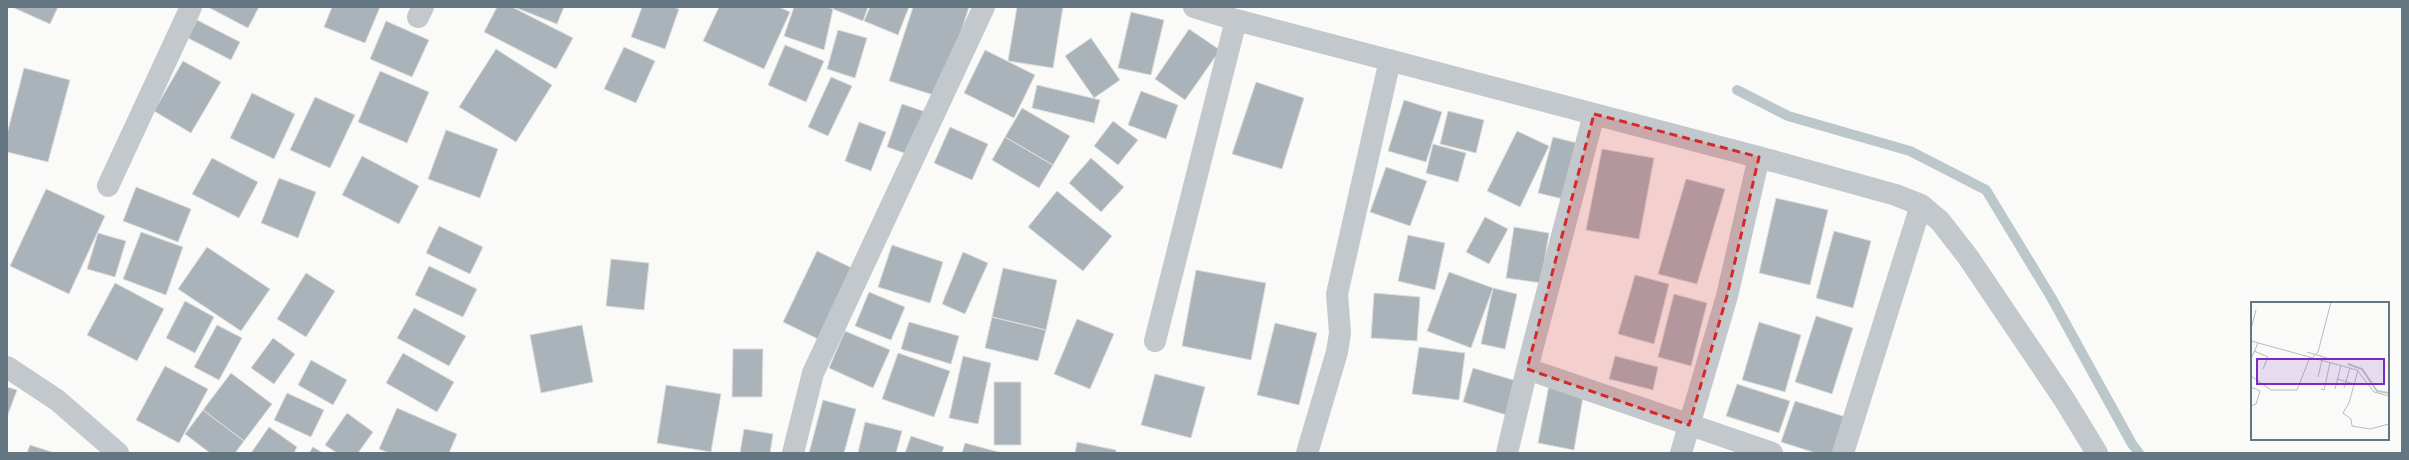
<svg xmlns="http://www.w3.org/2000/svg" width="2409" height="460" font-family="'Alegreya Sans',sans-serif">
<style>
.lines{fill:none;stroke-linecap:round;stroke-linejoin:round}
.stream{stroke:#bbc7cb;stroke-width:10}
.building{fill:#aab3b9;stroke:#dcdcda}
.minor{stroke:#c3c8cc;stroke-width:22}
.marked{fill:#d62828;fill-opacity:0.2;stroke:#d62828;stroke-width:3;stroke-dasharray:8 5;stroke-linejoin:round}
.inset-river{fill:none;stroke:#bbc7cb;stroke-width:2}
.inset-road{fill:none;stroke:#b5bdc2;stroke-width:1}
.view{fill:#7b2cbf;fill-opacity:0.15;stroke:#7b2cbf;stroke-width:2}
.inset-edge{fill:none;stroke:#657683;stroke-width:2}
</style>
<rect width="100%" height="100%" fill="#fafaf8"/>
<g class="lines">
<!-- stream -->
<path class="stream" d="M1737,90L1788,116L1910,151L1986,190L2051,297L2132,444L2139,453"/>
</g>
<!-- building -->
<path class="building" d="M12,7H58L50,24Z
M208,7H259L248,28Z
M332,7H380L365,43L324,27Z
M497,7H512L573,38L556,69L484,32Z
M514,7H564L557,24Z
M642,7H673L679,9L665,49L631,37Z
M719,7H779L790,12L764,69L703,41Z
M794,7H828L833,9L824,50L784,36Z
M834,7H868L863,21L833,9Z
M870,7H909L898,35L864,21Z
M913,7H969L940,97L889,81Z
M1017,7H1063L1053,68L1008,61Z
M1131,12L1164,20L1151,75L1118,68Z
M197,20L240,42L231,60L188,38Z
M386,21L429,40L412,77L370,59Z
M1189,29L1220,50L1185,100L1155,79Z
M838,30L867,38L855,78L827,69Z
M1091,38L1120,80L1094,98L1065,56Z
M785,45L824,61L806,102L768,85Z
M624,47L655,61L636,103L604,89Z
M496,49L552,85L516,142L459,107Z
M985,50L1035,75L1014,118L964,93Z
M183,61L221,82L191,133L154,111Z
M24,68L70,80L48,162L7,152V134Z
M380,71L429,92L407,143L358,122Z
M831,77L852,86L828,136L808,127Z
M1256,82L1304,98L1282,169L1232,154Z
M1037,85L1100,100L1094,123L1032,108Z
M1141,91L1178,105L1166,139L1128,125Z
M252,93L295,114L274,159L230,138Z
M315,97L355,115L330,168L290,150Z
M1404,100L1442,112L1426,162L1388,151Z
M902,104L929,113L913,156L887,147Z
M1022,108L1070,136L1053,165L1005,137Z
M1448,111L1484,120L1476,153L1440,144Z
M1113,121L1138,140L1118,165L1094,146Z
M859,122L886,132L871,171L845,161Z
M950,127L988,144L972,180L934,163Z
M446,130L498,149L480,198L428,179Z
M1517,131L1549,146L1520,207L1487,191Z
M1005,137L1053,165L1039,188L992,160Z
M1553,137L1577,143L1563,199L1538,193Z
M1433,144L1466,153L1458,182L1426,173Z
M1602,149L1654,158L1639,239L1586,230Z
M362,156L419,186L399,224L342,195Z
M212,158L258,182L239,218L192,194Z
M1091,158L1124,187L1101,212L1069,183Z
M1386,167L1427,181L1410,226L1370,212Z
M279,178L316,192L298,238L261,223Z
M1686,179L1725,189L1697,284L1658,274Z
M136,187L191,209L178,242L123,221Z
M46,189L105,216L69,294L10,266Z
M1057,191L1112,236L1083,271L1028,227Z
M1776,198L1828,210L1810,285L1759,273Z
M1485,217L1508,229L1489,264L1466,252Z
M439,226L483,247L470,274L426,253Z
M1514,227L1549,233L1541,283L1506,278Z
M1834,231L1871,241L1853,308L1816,298Z
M141,232L183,247L166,295L123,279Z
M98,233L126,241L115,277L87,269Z
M1408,235L1445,243L1435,290L1398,281Z
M892,245L943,262L930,303L878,287Z
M207,247L270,289L241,331L178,289Z
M817,251L854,269L820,340L783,322Z
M963,252L988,263L965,314L942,304Z
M611,259L649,263L644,310L606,306Z
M429,266L477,289L463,317L415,295Z
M1003,268L1057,280L1046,330L992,317Z
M1196,270L1266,283L1251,360L1182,346Z
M1449,272L1493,288L1471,348L1427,331Z
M306,273L335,291L306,337L277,319Z
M1635,275L1669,284L1654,344L1618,334Z
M115,283L164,309L137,361L87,335Z
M1493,288L1517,294L1505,349L1481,344Z
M869,292L905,307L891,340L855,326Z
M1374,293L1420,297L1417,341L1371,338Z
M1674,294L1707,303L1691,366L1658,357Z
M185,301L214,317L195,353L166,338Z
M414,308L466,336L449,366L397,338Z
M1816,316L1853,328L1832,394L1795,382Z
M992,317L1046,330L1038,361L985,348Z
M1077,319L1114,334L1090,389L1054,374Z
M909,322L959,336L951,364L901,349Z
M1759,322L1801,335L1785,392L1742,380Z
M1275,323L1317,333L1299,405L1257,395Z
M217,325L242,338L219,380L194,367Z
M582,325L593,382L541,393L530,335Z
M845,331L890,350L873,388L829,368Z
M273,338L295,354L274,384L251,368Z
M1419,347L1465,353L1459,400L1412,394Z
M733,349H763L762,397H732Z
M403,353L454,382L437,412L386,383Z
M898,353L950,371L934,417L882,399Z
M963,356L991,363L978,424L949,418Z
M1615,356L1658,367L1653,390L1609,379Z
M311,360L347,380L333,405L298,385Z
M165,366L208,389L179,443L136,420Z
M1473,368L1520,382L1510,416L1463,402Z
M231,373L272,404L244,441L203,410Z
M1155,374L1205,387L1191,438L1141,425Z
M994,382H1021V445H994Z
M1737,384L1790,401L1779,433L1726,416Z
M666,385L721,394L711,452L657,443Z
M1549,385L1584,391L1574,450L1538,443Z
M7,387L17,390L7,417Z
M287,393L324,410L311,437L274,420Z
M823,400L856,409L844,453H809Z
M1795,401L1846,417L1835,453H1816L1781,442Z
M397,408L457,434L449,453H389L379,449Z
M203,410L244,441L235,453H210L185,434Z
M347,413L373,432L358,453H337L325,445Z
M865,422L902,431L896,453H858Z
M269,427L297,447L294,453H251Z
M744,429L773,434L770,453H740Z
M911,436L944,447L942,453H905Z
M1077,442L1116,450V453H1075Z
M965,443L1002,453H962Z
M30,445L55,453H27Z
M313,447L323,453H309Z"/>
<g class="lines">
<!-- minor -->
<path class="minor" d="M1194,7L1236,20L1773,161L1896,195L1921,205L1940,221L1968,257L2064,399L2097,453
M418,17L423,7
M108,186L191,7
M1155,341L1236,20
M7,367L57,400L118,453
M1527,369L1772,453
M793,453L813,373L984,7
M1307,453L1337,352L1340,333L1337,294L1390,60
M1507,453L1527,369L1594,114
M1681,453L1727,296L1759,157
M1843,453L1921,205"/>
</g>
<!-- marked area -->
<path class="marked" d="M1594,114L1759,157L1727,296L1689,425L1527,369Z"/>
<!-- overview -->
<g transform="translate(2251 302)">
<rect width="138" height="138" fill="#fafaf8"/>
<path class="inset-river" d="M97,62L111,67L126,89L138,91"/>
<path class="inset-road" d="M0,27L5,8M0,39L106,68L123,90L138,94M3,49L17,55L12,67M56,50L76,56M62,55L67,50L80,0M0,57L7,41M107,68L98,101L92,111L100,117L101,124L119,127L138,122M0,74L20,88H46L59,55M67,75L71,58M86,77L103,82M93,86L99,66M70,87L73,88L79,61M84,87L90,63M0,104L5,102L9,89L0,85"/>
<path class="view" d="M6,57H133V82H6Z"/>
<rect width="138" height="138" class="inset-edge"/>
</g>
<!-- border -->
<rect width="2409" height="460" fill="none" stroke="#657683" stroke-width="16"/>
</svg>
